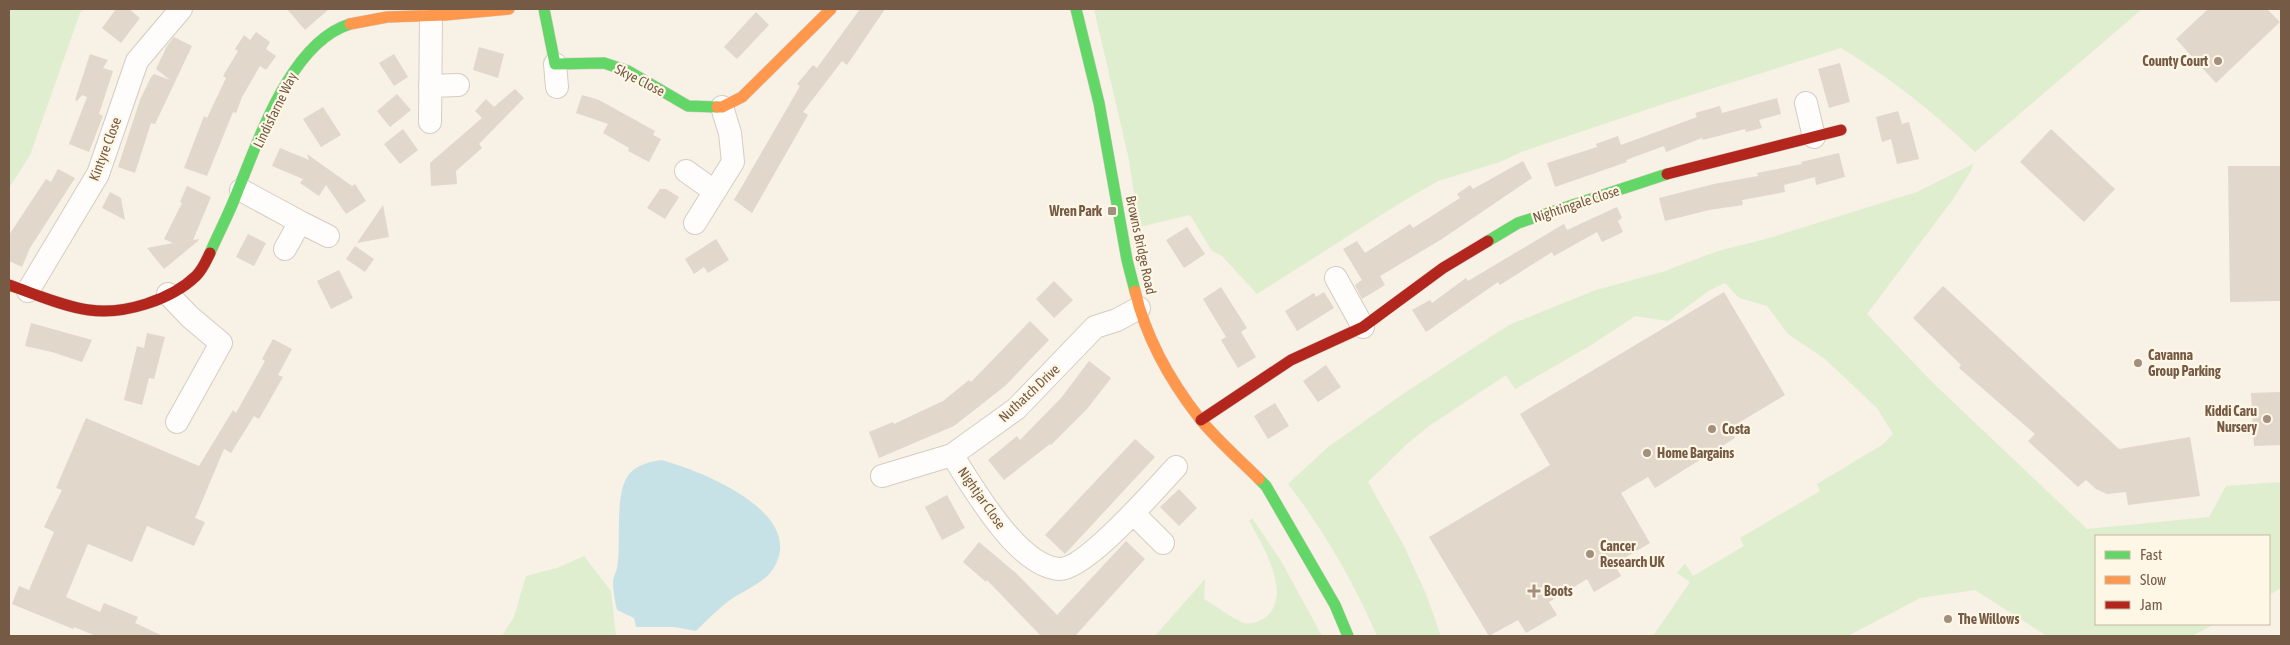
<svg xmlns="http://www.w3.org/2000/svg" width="2290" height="645" font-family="'Asap Condensed',sans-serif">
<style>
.green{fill:#dfeecf}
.water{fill:#c7e2e7}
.building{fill:#e1d7cb}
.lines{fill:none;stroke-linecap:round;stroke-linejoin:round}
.street-casing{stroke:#d6ccc1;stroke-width:24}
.fast-casing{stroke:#d7cdc2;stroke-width:12}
.slow-casing{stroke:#d7cdc2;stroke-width:12}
.jam-casing{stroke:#d7cdc2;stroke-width:12}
.street{stroke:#fefdfb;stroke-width:22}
.fast{stroke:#63d668;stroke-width:11}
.slow{stroke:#ff974d;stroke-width:11}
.jam{stroke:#b3261e;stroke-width:11}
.poi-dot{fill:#a28f7d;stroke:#fff7e6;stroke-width:2}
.labels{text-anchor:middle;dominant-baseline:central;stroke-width:4.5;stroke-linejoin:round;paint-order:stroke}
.poi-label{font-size:14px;font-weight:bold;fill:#755a45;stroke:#fff7e6;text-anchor:start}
.street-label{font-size:14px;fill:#755a45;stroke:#fff7e6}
</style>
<rect width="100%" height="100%" fill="#f7f1e6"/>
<!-- green -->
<path class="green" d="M9,9H84L80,13L30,155L9,188Z
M1094,9H2142L1975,152C1935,113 1889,77 1841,48L1669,102L1524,151L1500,162L1438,181L1397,205L1257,294L1222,256L1212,251L1190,215L1139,227L1129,160Z
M1973,164L1971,171L1953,199L1867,314L1932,382L2087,529L2209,517L2226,486L2281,482V588L2269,595V536H2096V624H2215L2192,636H2047L1975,590L1920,598L1848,636H1653L1690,582L1677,573L1685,563L1693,576L1744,546L1740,538L1820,491L1817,484L1882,445L1893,434L1877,408L1825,359L1788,334L1767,306L1739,298L1725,283L1710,290L1668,321L1635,316L1588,347L1515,389L1506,375L1429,426L1407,444L1368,482L1404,546L1426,594L1441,636H1377C1354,583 1324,530 1288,484L1328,447L1406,392L1509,325L1596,290L1662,272L1718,251L1766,239L1917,192Z
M1252,518L1281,561L1322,636H1155L1205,579L1204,599C1216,606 1231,618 1244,623C1251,625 1261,621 1266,617C1293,595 1262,543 1249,521Z
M584,556L611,591L616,636H502L514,617L526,576L557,568Z"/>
<!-- water -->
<path class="water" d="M661,460C700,470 809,513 773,569C763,584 744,590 730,600C718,609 707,620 696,631L674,627H636L634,618L617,610C615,601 613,592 613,583C613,577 616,573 617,568C622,545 613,492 630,473C639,464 650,462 661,460Z"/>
<!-- building -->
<path class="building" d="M116,9H129L140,18L121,43L102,28Z
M287,9H329L305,30Z
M860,9H885L847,65L842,61L803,112L808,115L752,213L734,200L800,86L797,84L813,65L817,68Z
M2208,9H2267L2280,22L2216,83L2176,39Z
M756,12L769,25L737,59L724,47Z
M256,32L270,42L266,49L276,56L266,70L260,66L242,97L236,113L233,112L207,176L184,168L204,116L207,118L226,78L223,76L238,51L235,49L244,35L250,40Z
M174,37L192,46L155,124L151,123L135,173L118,167L140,100L151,77L154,74L170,80L156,69L167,46Z
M479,47L504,54L498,78L473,70Z
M90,54L108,60L103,68L113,71L99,114L103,116L89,152L69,144L87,97L82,95L77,101L75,100Z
M394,54L408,77L394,86L379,63Z
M1840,63L1850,102L1829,108L1818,69Z
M515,89L524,98L479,144L482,148L456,171L457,184L431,186L430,163L482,118L475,111L486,99L494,107Z
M397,94L411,110L390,127L377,111Z
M582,95L599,100L655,131L653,135L661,139L649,162L628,151L629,148L603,133L608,124L576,113Z
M1777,98L1781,114L1759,120L1762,128L1746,132L1745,129L1703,140L1702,138L1666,152L1664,146L1626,160L1627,162L1555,187L1547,163L1597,147L1596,144L1618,136L1621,145L1697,117L1695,113L1720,106L1722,113Z
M323,107L341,135L321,147L303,119Z
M1898,111L1902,124L1909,122L1919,159L1897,164L1891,139L1882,142L1876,117Z
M403,129L418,150L400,164L384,144Z
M2051,129L2115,189L2084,222L2020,162Z
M280,148L309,160L307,154L352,186L355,184L366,201L346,214L326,185L319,196L300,183L303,179L272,166Z
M1839,153L1845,177L1816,185L1815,177L1784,185L1785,192L1742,200L1743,205L1709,210L1665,221L1659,198L1714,184L1758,176L1757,173L1802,164L1801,162Z
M1523,161L1532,178L1442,239L1380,276L1385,285L1362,299L1355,285L1362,280L1343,249L1357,241L1365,253L1410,224L1413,228L1460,198L1457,194L1470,185L1473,189Z
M2228,166H2281V301L2230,302Z
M58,169L75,178L30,248L22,267L9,261V235L46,179L51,182Z
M187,186L211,197L193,240L199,239L198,241L164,269L147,248L173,243L164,239L182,203L180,202Z
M660,189H666L679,197L665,219L647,208Z
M110,192L121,198L125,220L102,208Z
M383,205L389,237L357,243Z
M1617,207L1622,218L1618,221L1623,232L1602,242L1597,232L1554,256L1552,252L1500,285L1498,282L1426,332L1412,310L1430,300L1432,303L1466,278L1468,281L1562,225L1564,224L1567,230Z
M1187,227L1205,254L1184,268L1166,240Z
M248,234L266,243L254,266L236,257Z
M716,239L729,260L708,273L704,267L694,274L685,259Z
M355,246L374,259L365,272L346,259Z
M339,270L353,298L331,309L317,281Z
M1054,281L1073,300L1054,318L1036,299Z
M1943,286L2119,449L2190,437L2200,496L2128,505L2126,492L2107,494L2096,489L2086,480L2078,487L2028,441L2035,434L1959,368L1961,365L1913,318Z
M1221,287L1247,328L1241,332L1256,357L1238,368L1221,340L1226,337L1203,299Z
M1324,292L1334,308L1297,331L1285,311L1314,293L1316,297Z
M1724,292L1785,395L1730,428L1735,438L1655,488L1648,477L1621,493L1650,543L1614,564L1621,576L1594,592L1587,579L1549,602L1557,615L1526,633L1518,620L1489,636L1429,537L1550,465L1520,414Z
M1030,321L1049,340L1005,386L954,426L879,458L869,432L893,422L894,424L943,401L969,380L971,382Z
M31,323L92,340L82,362L52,352L25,346Z
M147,333L165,337L154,379L149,378L142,405L124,400L137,346L144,348Z
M273,339L292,349L278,375L283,377L259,419L254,416L231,453L224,449L195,518L205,522L194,546L147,526L132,562L88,544L66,597L100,612L104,603L138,617L135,623L163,636H96L74,627L73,629L12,604L19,586L29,590L54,532L44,527L62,490L56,488L86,418L199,466L233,410L236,413L265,361L262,359Z
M1089,361L1111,378L1087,409L1051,445L1050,444L1004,480L988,460L1017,436L1020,440L1061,398Z
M1326,365L1341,387L1318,402L1303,381Z
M2281,392V445L2254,446L2251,393Z
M1275,403L1289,426L1268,439L1254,416Z
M1135,439L1155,457L1065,554L1045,535Z
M1179,489L1197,508L1179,526L1160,507Z
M947,495L965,528L942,540L925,507Z
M1126,541L1145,559L1075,636H1041L987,580L986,582L963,562L979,542L1017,574L1057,615Z"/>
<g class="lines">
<defs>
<path id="street" d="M555,64L557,87
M430,86L458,85
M1806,103L1814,137
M430,122L431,16
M686,171L714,191
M241,190L300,222L285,249
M300,222L328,236
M695,223L733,162L730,133L722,107
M1336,278L1363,327
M28,291L98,174L137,61L181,9
M168,294L190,317L221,343L177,422
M952,455C973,487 1017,566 1059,569C1086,570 1156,488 1176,467
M882,476L952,455L1016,409L1095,327L1117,320L1139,308
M1133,513L1163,543"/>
<path id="fast" d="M544,9L555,64L604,63L628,71L688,106L717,107
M1076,9L1099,103L1127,260L1135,291
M1488,241L1518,223L1667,174
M210,253C219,232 230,212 238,190C259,139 291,42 350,24
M1259,479L1266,486L1335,605L1348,636"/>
<path id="slow" d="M350,24L387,17L445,15L509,9
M717,107H722L742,97L831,9
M1135,291C1146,338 1171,382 1200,419C1218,441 1240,460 1259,479"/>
<path id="jam" d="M1667,174L1841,130
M9,285C35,294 62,306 89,310C124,315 171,300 196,276C203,269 206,261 210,253
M1201,420L1291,360L1363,327L1443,268L1488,241"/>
</defs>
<!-- street casing -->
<use href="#street" class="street-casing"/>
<!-- fast casing -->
<use href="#fast" class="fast-casing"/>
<!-- slow casing -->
<use href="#slow" class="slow-casing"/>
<!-- jam casing -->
<use href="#jam" class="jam-casing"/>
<!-- street -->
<use href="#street" class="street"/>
<!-- fast -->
<use href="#fast" class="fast"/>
<!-- slow -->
<use href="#slow" class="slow"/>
<!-- jam -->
<use href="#jam" class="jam"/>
</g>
<!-- markers -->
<g class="poi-dot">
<circle cx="2218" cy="61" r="5"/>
<rect x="1107" y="206" width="10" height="10" rx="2.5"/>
<circle cx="2138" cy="363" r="5"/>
<circle cx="2267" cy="419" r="5"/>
<circle cx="1712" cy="429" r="5"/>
<circle cx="1647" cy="453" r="5"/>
<circle cx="1590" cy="554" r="5"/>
<path d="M1531.5 583.5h5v5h5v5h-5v5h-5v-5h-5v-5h5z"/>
<circle cx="1948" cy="619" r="5"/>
</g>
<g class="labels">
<!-- poi labels -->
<g class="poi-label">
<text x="2208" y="61" text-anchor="end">County Court</text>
<text x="1102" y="211" text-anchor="end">Wren Park</text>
<text x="2148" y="355">Cavanna<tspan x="2148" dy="16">Group Parking</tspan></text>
<text x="2257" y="411" text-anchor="end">Kiddi Caru<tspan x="2257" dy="16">Nursery</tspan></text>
<text x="1722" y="429">Costa</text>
<text x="1657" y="453">Home Bargains</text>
<text x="1600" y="546">Cancer<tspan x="1600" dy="16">Research UK</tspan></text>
<text x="1544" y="591">Boots</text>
<text x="1958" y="619">The Willows</text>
</g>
<!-- street labels -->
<g class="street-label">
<text transform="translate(640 80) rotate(27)">Skye Close</text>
<text transform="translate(275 110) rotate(-64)">Lindisfarne Way</text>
<text transform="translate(105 149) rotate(-69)">Kintyre Close</text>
<text transform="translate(1576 204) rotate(-18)">Nightingale Close</text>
<text transform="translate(1141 245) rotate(78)">Browns Bridge Road</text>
<text transform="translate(1029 393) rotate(-43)">Nuthatch Drive</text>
<text transform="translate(982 498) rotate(55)">Nightjar Close</text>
</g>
</g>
<!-- border -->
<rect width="2290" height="645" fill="none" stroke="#755a45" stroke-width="20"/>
<!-- legend -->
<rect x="2095" y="535" width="175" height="90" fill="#fff7e6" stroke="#c8b8a6"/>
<rect x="2105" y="551" width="25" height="8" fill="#63d668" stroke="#c8b8a6"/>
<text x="2140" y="560" font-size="15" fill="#755a45">Fast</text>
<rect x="2105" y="576" width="25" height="8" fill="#ff974d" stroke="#c8b8a6"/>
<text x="2140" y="585" font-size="15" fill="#755a45">Slow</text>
<rect x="2105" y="601" width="25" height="8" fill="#b3261e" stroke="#c8b8a6"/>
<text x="2140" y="610" font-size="15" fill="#755a45">Jam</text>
</svg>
